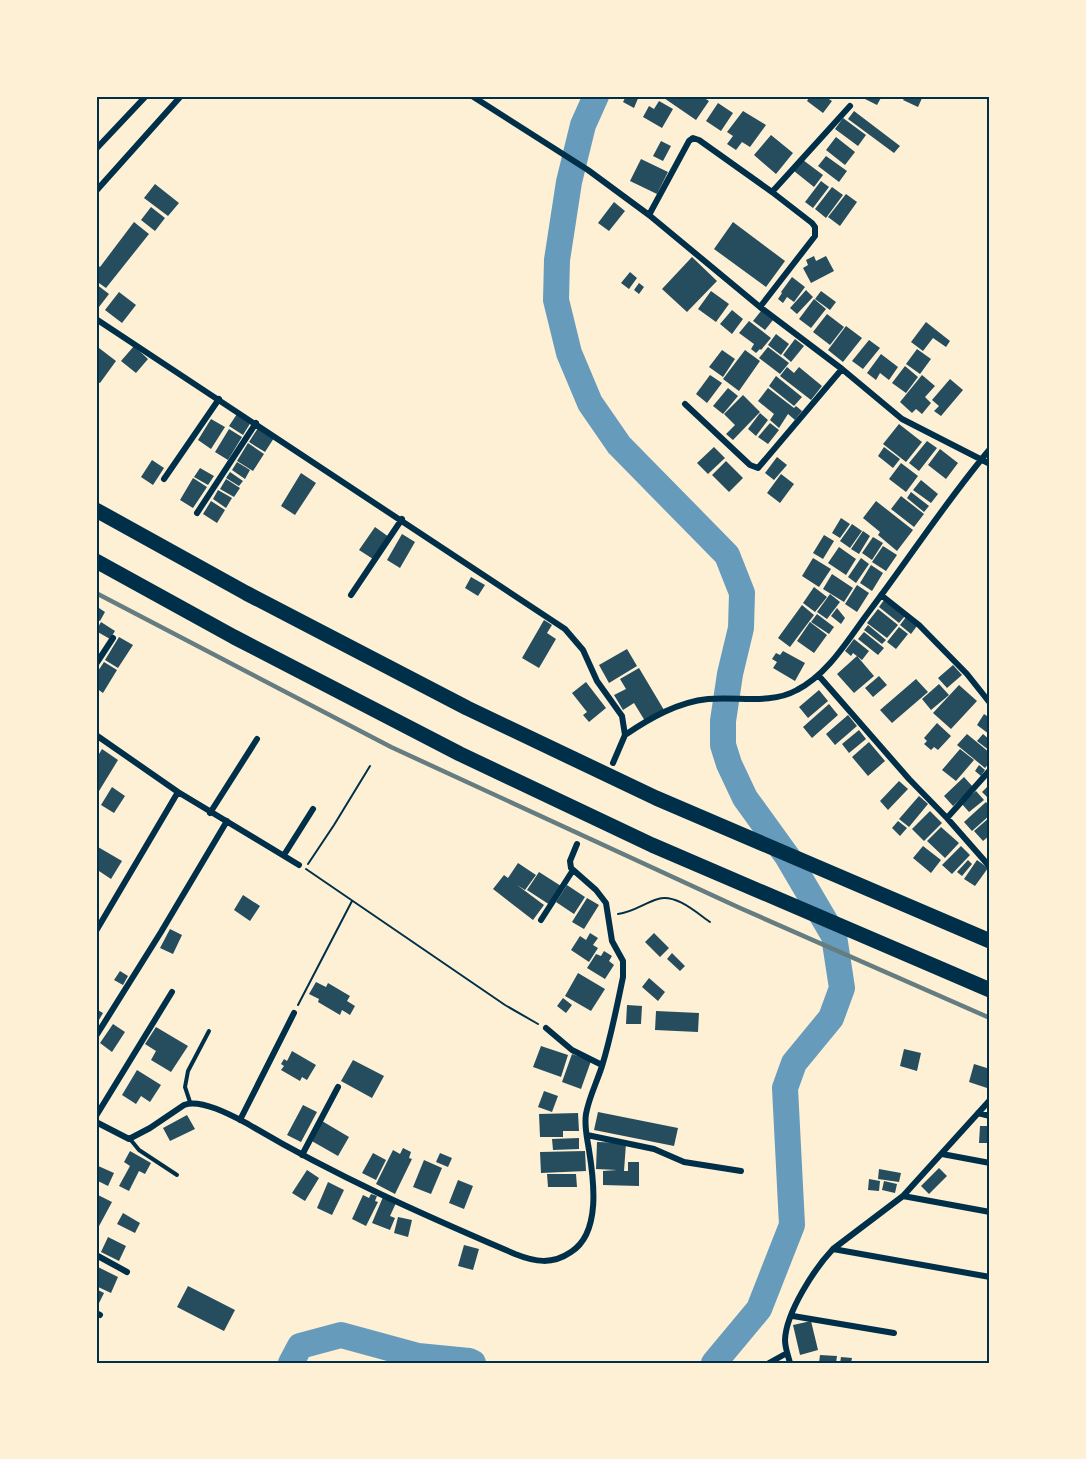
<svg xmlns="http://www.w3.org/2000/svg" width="1086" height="1459" font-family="Overpass,sans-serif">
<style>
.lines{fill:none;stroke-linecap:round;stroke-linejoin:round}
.river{stroke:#669bbc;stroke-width:26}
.building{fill:#264d5e}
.path{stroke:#003049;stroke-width:2}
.service{stroke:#003049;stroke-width:4}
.minor{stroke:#003049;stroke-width:6}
.motorway{stroke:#003049;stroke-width:15}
.rail{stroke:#657d81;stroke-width:4.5}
.neatline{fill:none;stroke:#003049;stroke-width:2}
</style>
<rect width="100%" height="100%" fill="#fdf0d5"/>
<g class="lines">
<!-- river -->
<path class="river" d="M596,96L583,125L569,182L557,260L556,300L569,353L590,403L619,445L727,555L742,593L741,628L730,674L723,721V745L729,764L745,798L787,856L834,936L842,988L831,1018L794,1063L785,1088L792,1225L759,1309L714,1363
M291,1363L300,1346L341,1335L418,1356L469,1361L473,1363"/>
</g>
<!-- building -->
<path class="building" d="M626,96H639L634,108L623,102Z
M661,96H701L709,101L696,120Z
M810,96H824L832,101L823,113L807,101Z
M859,96H882L877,105Z
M906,96H923L918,107L903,100Z
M659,101L673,109L662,128L643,117L649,106L654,109Z
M718,103L733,113L721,131L706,121Z
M743,111L766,125L750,147L742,142L736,150L727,144L733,136L727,132Z
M854,111L900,146L894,153L848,119Z
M843,118L866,135L858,146L835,129Z
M771,135L793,153L776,174L754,155Z
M836,137L855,152L845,165L826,150Z
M661,141L671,146L663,161L653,156Z
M826,156L847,171L839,182L818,166Z
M641,159L668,172L657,194L630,181Z
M803,160L823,175L814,187L794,171Z
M821,181L829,187L813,208L805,202Z
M155,184L179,203L168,216L144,198Z
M832,187L843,195L826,218L815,209Z
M846,194L857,202L840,226L828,217Z
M614,202L625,211L609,231L598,223Z
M151,207L165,218L155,231L141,220Z
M134,222L149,234L106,288L96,281V264L100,267Z
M733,222L785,261L766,287L714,249Z
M814,256L816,261L826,256L834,271L811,283L803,268L808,265L806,260Z
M692,257L717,281L687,312L662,289Z
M630,272L637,278L629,289L621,283Z
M792,277L805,287L794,302L787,297L783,303L778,299L782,293L781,292Z
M639,283L644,287L639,294L634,290Z
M96,284L109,294L99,307L96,304Z
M806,290L813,297L797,314L790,308Z
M711,291L729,304L716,322L698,309Z
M821,291L836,302L830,310L815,299Z
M119,292L136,305L122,323L105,310Z
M814,299L826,309L811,328L799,319Z
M732,310L743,319L732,334L720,324Z
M761,311L773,320L765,330L753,321Z
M827,314L844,327L830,345L813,332Z
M749,321L771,338L761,350L760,349L756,353L751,349L754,344L739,333Z
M926,322L950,341L946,347L933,338L923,351L911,342Z
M846,326L862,338L843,362L828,350Z
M776,334L789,344L781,355L768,345Z
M795,339L804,346L791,362L783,355Z
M869,340L880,348L863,369L852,361Z
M134,346L148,359L136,373L121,361Z
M768,347L789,363L780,374L759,358Z
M99,348L116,361L100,383L96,381V353Z
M917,349L931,359L920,374L906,364Z
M722,350L735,359L723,377L709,367Z
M745,350L760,361L739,391L723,379Z
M881,354L898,367L889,380L880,373L876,380L867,373Z
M905,366L918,377L906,393L892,383Z
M787,367L794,373L799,367L822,386L811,400L780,376Z
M710,375L722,383L707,403L696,394Z
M922,375L935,386L925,397L931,403L922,414L916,409L912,413L900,402Z
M776,376L802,397L794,406L769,386Z
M950,379L963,390L941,416L934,411L939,406L932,400Z
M728,388L738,396L723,414L713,406Z
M768,388L794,408L796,406L802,411L795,420L788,414L779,428L770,420L774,414L758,401Z
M743,395L760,412L733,440L726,434L735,425L724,414Z
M760,413L768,420L756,436L748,429Z
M237,414L251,422L243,435L229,426Z
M211,419L225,427L211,449L198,440Z
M770,423L779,430L768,444L758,437Z
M899,424L922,442L906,462L883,444Z
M258,428L274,438L265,452L249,442Z
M229,429L242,437L228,460L215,452Z
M927,441L937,448L919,471L909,463Z
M248,443L264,454L253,471L237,461Z
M714,447L725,458L708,474L697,463Z
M884,447L900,459L893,468L878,456Z
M940,449L958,463L946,479L928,465Z
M777,457L787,465L774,480L765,473Z
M152,460L164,468L153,485L141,477Z
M726,461L743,478L729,492L712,475Z
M237,462L250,470L245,479L232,470Z
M901,463L918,476L906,492L889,479Z
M200,468L214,476L208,485L194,477Z
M230,472L243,481L239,486L226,478Z
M301,473L316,483L295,515L281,506Z
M781,474L794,484L780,503L767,493Z
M193,478L207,487L193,508L180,500Z
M226,479L240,488L234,497L220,489Z
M921,480L938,494L931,503L913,490Z
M218,490L232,498L226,508L213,499Z
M911,492L929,506L924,512L907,498Z
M901,496L924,514L914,527L891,509Z
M211,501L225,510L217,523L203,514Z
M876,501L913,530L897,551L878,535L880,532L863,518Z
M841,518L850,524L840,538L832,533Z
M852,524L862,531L850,548L840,541Z
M375,527L389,537L373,559L359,550Z
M863,531L870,536L859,554L851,549Z
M402,534L415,542L400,568L387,560Z
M824,535L834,541L823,559L813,553Z
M873,537L883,543L872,560L862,553Z
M883,546L897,555L886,571L872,562Z
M839,547L856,559L846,575L828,563Z
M813,558L831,569L819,587L802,576Z
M861,558L869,564L856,583L848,577Z
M871,565L883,573L872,591L860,583Z
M832,574L853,588L844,602L823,589Z
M471,577L485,585L478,596L465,588Z
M857,585L869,593L857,612L845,604Z
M814,587L827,597L815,612L803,603Z
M830,594L840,602L827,619L817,612Z
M884,600L905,616L899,623L879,607Z
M802,605L814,615L790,647L778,638Z
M96,606L105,612L100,621L96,619Z
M837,608L845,618L841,624L831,616Z
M878,609L898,625L887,638L867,623Z
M817,614L834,627L829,634L811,622Z
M906,617L917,626L911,634L900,625Z
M544,620L552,625L547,633L556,639L539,668L522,658Z
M101,622L115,631L110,639L96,631Z
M810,622L827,635L814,653L797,641Z
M868,625L886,640L882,644L864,630Z
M899,627L908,634L896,649L887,642Z
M864,632L884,648L878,655L858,639Z
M119,637L133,645L118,668L105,660Z
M854,639L869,651L862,660L853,653L851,656L845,651Z
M627,649L637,666L609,683L599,665Z
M783,651L805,663L795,681L773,668L777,662L772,659L776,653L780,655Z
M857,656L874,676L854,693L837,674Z
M104,662L117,670L103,693L96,688V674Z
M953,665L962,675L947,688L938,678Z
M639,668L664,710L645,721L634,703L623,710L614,695L626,689L620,679Z
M879,676L887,685L873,697L865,688Z
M916,679L928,692L892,723L880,710Z
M586,682L606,708L589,722L583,715L587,712L572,693Z
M939,684L949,695L931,710L922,699Z
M959,685L977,701L951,729L933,713Z
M819,690L828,701L808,718L799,707Z
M829,704L838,715L812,738L803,727Z
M984,714L990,718L989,734L977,725Z
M848,715L857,726L835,745L826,734Z
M937,723L951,736L938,750L934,747L931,750L924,744L927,741L924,738Z
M859,730L866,739L849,753L842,744Z
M967,734L990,753V762L985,768L957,745Z
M983,734L990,740V751L977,741Z
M869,742L885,761L868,776L852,757Z
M102,749L118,760L96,796V759Z
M960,749L974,760L956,781L942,770Z
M979,765L985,770L981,776L975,771Z
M964,777L973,787L953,806L944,796Z
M899,781L908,789L888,810L880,801Z
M990,784V800L982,792Z
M112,787L125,796L114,813L101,805Z
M976,791L984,800L969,812L961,803Z
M919,796L928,804L909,827L899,819Z
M986,802L990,807V815L972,831L964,822Z
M930,811L942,823L924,841L912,829Z
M990,817V835L983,841L974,831Z
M898,821L907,828L900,836L892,828Z
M941,827L959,843L945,858L927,841Z
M923,846L941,860L931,873L913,858Z
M961,846L970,855L952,874L942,865Z
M98,847L122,861L111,879L96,869V851Z
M968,860L972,864L962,876L957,872Z
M977,860L988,868L975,886L964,879Z
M518,863L536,875L525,890L517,885L544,905L533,920L493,889L504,875L508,878Z
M539,872L561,886L550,905L527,890Z
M567,885L585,897L574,914L556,902Z
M243,895L260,906L250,921L234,910Z
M587,898L599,905L584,929L572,922Z
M170,929L182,935L173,954L160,948Z
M590,933L598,938L593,945L598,948L589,962L571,950L580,936L586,940Z
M654,933L669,948L660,957L645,942Z
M604,951L612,956L609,961L614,965L605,979L587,968L596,954L601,956Z
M672,953L685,966L680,971L667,959Z
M120,971L128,976L123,985L114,980Z
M578,973L605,989L591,1011L565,996Z
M649,978L665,992L658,1001L642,987Z
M316,982L326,987L328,983L350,996L347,1001L355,1006L350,1015L342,1010L340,1015L318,1002L319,999L309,994Z
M563,998L572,1005L566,1013L557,1006Z
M627,1005L642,1006L641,1024H626Z
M96,1009L103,1013L96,1025Z
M656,1011L699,1013L698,1032L655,1030Z
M113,1024L125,1032L112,1052L100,1043Z
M156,1027L188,1046L171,1072L151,1060L156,1051L145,1044Z
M541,1046L568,1055L561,1077L533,1067Z
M904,1049L921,1053L917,1071L900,1066Z
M292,1051L316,1065L307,1080L302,1077L300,1081L281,1070L284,1066L281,1064L284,1059L287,1061Z
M572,1054L591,1061L581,1089L562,1082Z
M353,1060L384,1076L372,1098L341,1081Z
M974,1064L990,1069V1089L969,1082Z
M137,1070L161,1085L150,1102L141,1096L136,1104L122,1095Z
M544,1091L558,1096L552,1112L538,1107Z
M303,1105L317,1112L301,1142L287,1135Z
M598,1112L678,1128L674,1146L594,1130Z
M578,1113L579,1131H563V1137H540L539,1114Z
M187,1115L195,1129L170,1141L163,1128Z
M322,1121L349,1137L338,1156L310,1140Z
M980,1126H990V1143H979Z
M579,1138V1149L553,1150L552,1139Z
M597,1142L626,1143L624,1171H628V1162H639V1186L603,1185V1171L617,1170L596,1169Z
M403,1148L411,1152L409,1158L412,1159L395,1194L376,1184L393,1150L400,1154Z
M130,1151L151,1163L145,1174L139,1171L129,1191L119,1186L130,1166L124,1162Z
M585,1151L586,1171L541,1173L540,1152Z
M373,1153L386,1160L376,1180L362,1173Z
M440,1153L452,1158L448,1167L436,1162Z
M424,1160L442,1168L431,1194L413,1187Z
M96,1165L114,1173L108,1186L96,1180Z
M939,1168L947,1176L929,1194L921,1186Z
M879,1169L901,1173L899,1182L878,1179Z
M307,1170L319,1178L305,1201L292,1193Z
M547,1174H576L577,1187H548Z
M869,1179L880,1181L879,1191L868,1190Z
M458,1180L473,1186L464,1209L449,1203Z
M884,1181L897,1184L895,1193L882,1190Z
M328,1182L344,1190L332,1215L317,1208Z
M96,1194L112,1202L98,1228L96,1227Z
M371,1194L377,1196L375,1201L378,1202L366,1226L352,1219L363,1195L369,1198Z
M383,1197L396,1203L390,1216L395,1218L390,1230L372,1223Z
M123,1213L140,1223L135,1233L117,1224Z
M398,1217L412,1220L408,1237L394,1233Z
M108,1237L126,1246L119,1261L101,1252Z
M464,1245L479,1249L473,1270L458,1266Z
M96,1266L118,1277L111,1293L96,1286Z
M188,1286L235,1310L224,1331L177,1307Z
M96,1289L104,1293L98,1305L96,1304Z
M811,1321L818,1350L800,1355L793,1325Z
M820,1355L837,1356L836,1363H819Z
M841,1357L852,1358L851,1363H840Z"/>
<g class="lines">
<!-- path -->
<path class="path" d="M308,864L334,825L370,766
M306,869L505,1005L538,1024
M618,914C634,912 644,903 658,899C675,893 697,913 710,922
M298,1005L352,901"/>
<!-- service -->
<path class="service" d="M190,1102L185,1087L188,1071L209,1031
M130,1139L139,1150L177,1175"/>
<!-- minor -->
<path class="minor" d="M472,96L588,170L649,215L760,307L842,369L902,419L990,464
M96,149L146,96
M96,191L181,96
M772,192L850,106
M649,215L689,141L693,138L699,140L772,192L812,223L815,227V236L760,307
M96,319L565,629L583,650L597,681L622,716L625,735L613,763
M685,404L750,465L758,468L842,369
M164,479L219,399
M197,513L256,423
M351,595L402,519
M881,595L919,625L967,674L990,703
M96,664L113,638
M819,676L909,779L947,818L990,867
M96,735L178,792L96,931
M625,735C650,718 678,702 708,699C738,696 770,705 797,690C828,674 847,641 868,613C909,559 946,501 990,449
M178,792L299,865
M210,813L257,739
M947,818L990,770
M284,855L313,809
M541,920L573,870
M546,1028L572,1050L602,1065
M96,1036L161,932L227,821
M978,1113L990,1116
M96,1116L172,992
M240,1120L294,1013
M96,1122L129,1139L150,1128L184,1105C200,1098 233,1116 248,1124C333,1175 424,1215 515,1254C535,1262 552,1265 571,1252C601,1233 594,1181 589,1150C587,1137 584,1126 586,1114C589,1097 597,1082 602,1066C611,1037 617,1006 623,977V961L612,941L606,903L596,890L571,868L570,861L577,844
M587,1135L654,1149L684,1162L741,1171
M942,1154L990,1163
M302,1155L338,1087
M903,1196L990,1212
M833,1249L990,1277
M96,1255L127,1272
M96,1313L100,1315
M793,1316L894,1333
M769,1363L787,1353
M790,1363C788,1355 785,1348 785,1340C786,1312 815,1268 833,1249L903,1196L990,1100"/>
<!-- motorway -->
<path class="motorway" d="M96,510L246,593L467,708L656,798L990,941
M96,561L234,637L460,754L652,845L990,990"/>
<!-- rail -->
<path class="rail" d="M96,593L391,747L740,908L990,1018"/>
</g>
<!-- border -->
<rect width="1086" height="1459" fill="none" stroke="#fdf0d5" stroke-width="195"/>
<rect x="98" y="98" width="890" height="1264" class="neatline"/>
</svg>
